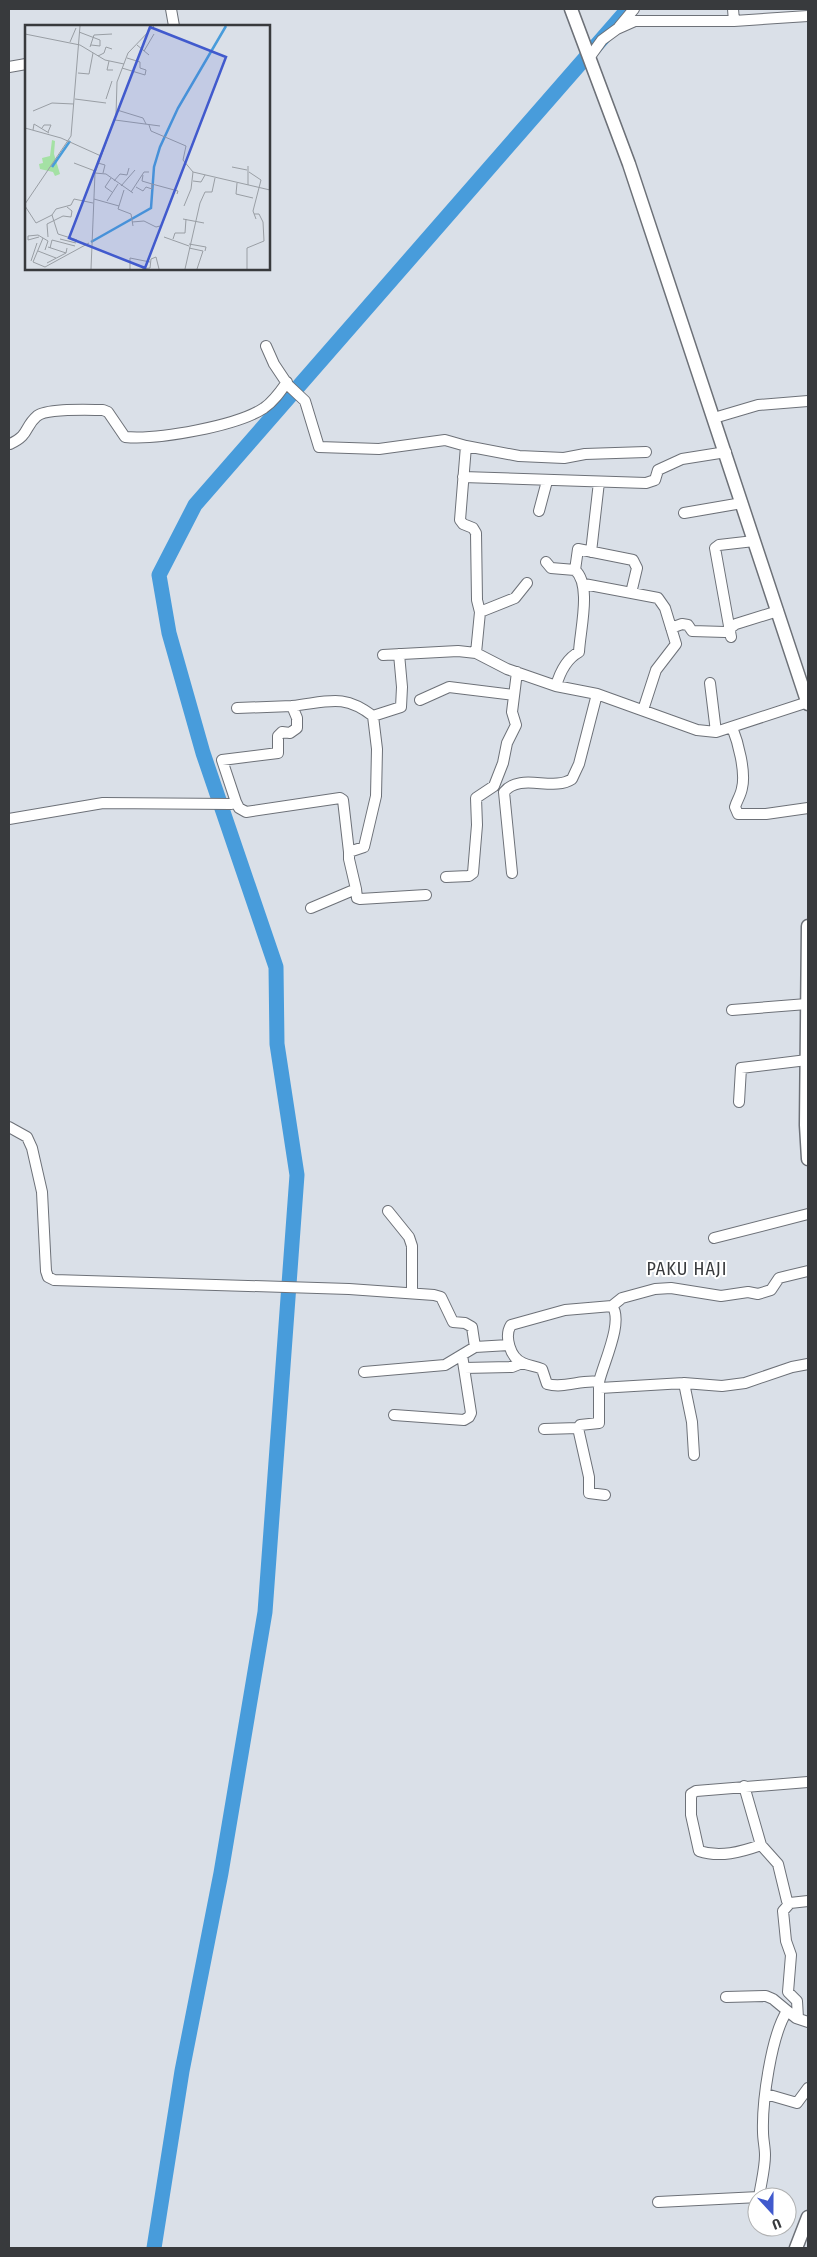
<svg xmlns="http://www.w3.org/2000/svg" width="817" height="2257" font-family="'Fira Sans Condensed',sans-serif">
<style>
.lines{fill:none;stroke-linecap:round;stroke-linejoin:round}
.river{stroke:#489cdb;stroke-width:15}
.minor-casing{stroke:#6d7178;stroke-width:12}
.tertiary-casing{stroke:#6d7178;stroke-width:15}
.minor{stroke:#fff;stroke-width:10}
.tertiary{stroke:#fff;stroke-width:12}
.labels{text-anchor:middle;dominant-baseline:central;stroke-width:4;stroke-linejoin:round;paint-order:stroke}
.quarter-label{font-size:18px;letter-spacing:1px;fill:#383a3d;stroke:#fff}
.inset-river{fill:none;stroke:#489cdb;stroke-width:2.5}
.inset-road{fill:none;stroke:#999ea4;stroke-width:1}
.view{fill:#415acd;fill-opacity:0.15;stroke:#415acd;stroke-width:2.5}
.inset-edge{fill:none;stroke:#383a3d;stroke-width:2.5}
</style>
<rect width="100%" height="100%" fill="#dae0e8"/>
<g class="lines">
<!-- river -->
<path class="river" d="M154,2248L182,2071L221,1873L265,1612L297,1175L277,1044L276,967L203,753L169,633L159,575L195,505L628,9"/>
<defs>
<path id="minor" d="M171,9L174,26
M733,9L734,21
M619,27L634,9
M589,58L602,40L617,29L635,21H734L808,16
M9,67L26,64
M266,346L274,364L288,385L305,401L319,447L379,449L445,440L466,446L460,520L463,524L473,528L476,533L477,600L480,612L476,653
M714,418L758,405L808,401
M10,444C30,435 24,427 37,416C47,408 89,410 103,410L108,412L125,437C158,440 237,426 264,408C274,401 280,392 287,382
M466,446L519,456L564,458L585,454L646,452
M463,477L646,483L655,480L658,470L682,459L726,452
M539,511L547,481
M684,513L742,503
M591,552L599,482
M546,562L551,568L575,570
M584,584L658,598L665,608L676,644L656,670L643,710
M480,612L515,598L527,583
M671,628L682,624L688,625L692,631L725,632L736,624L778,611
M731,637L715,548L719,545L754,541
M383,655L458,651L476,653L507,669L556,686L597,694L697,730L716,732L808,702
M710,683L716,732
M556,686C560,672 566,659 579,652C580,630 592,585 575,570L578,549L633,560L637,568L631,593
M420,700L449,687L514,695
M237,708L292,706
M732,727C738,742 746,772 742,788C741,795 737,800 735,807L738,814H766L808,808
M236,802L239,808L246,812L340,798L343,800L349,852
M9,819L103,803L231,804L236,802L222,760L278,753V736L282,732L290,733L297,728V718L292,706C328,702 343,693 373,716
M512,873L504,792C520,772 553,792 572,779L579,764L597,694
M446,877L469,876L473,873L477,825L476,798L494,786L503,763L507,743L516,725L512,712L517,672
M356,889L357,898L360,899L426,895
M311,908L356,889L349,859V852L364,847L376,796L377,749L373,716L401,707L402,687L399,654
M732,1010L807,1004
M739,1102L741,1068L807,1060
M9,1127L27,1137L32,1148L42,1192L46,1271L48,1277L54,1280L349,1289L434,1295L441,1297L453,1322L465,1323L472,1327L475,1347
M388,1211L409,1237L412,1246V1293
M714,1238L808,1214
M464,1368L512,1367L522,1363
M364,1372L445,1365L475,1347L509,1345
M599,1382C603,1364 624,1321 612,1306
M684,1383L692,1422L694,1455
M600,1388L684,1383L722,1386L745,1383L792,1367L808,1364
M394,1415L464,1420L469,1417L471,1413L462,1355
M578,1428L589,1477V1493L605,1495
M544,1429L578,1428L580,1425L599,1423V1382C581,1379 565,1389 547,1384L542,1369C536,1366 529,1366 523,1363C510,1358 504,1336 511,1325L565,1310L612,1306L622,1298L655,1289L671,1288L721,1296L748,1292L758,1294L771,1290L779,1278L808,1271
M808,1782L696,1791L691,1794V1815L699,1851C720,1858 741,1852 761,1845L778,1864L787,1901L790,1903L808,1901
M744,1786L761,1845
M790,1903L783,1911L786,1941L791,1955L788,1992L797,2001L798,2018
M726,1997L766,1996L773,1999L796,2018L808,2022
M766,2094L797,2103L808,2088
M759,2197C761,2183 765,2169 765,2155C765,2147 763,2140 763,2132C762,2102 771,2036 787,2011
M658,2202L759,2197
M756,2214L757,2210"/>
<path id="tertiary" d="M571,9L629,164L808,704
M808,926L806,1125L808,1159
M796,2248L808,2217"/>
</defs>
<!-- minor casing -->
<use href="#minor" class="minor-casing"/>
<!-- tertiary casing -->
<use href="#tertiary" class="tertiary-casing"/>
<!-- minor -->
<use href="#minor" class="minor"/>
<!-- tertiary -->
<use href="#tertiary" class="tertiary"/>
</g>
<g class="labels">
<!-- quarter labels -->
<g class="quarter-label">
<text x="687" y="1269">PAKU HAJI</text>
</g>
</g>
<!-- overview -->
<g transform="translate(25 25)">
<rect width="245" height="245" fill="#dae0e8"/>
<path d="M27,115L30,116L29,129L35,149L30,151L28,147L15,144L14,139L18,138L17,133L25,131Z" fill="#a4e1a4"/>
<path class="inset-river" d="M27,142L45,116M66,217L126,183L129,142L135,122L153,83L201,1"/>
<path class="inset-road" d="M54,7L75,15V21L66,20M0,9L55,20L80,35L99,39M45,17L51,3M112,20L124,30M65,22L69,10L87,9M119,26L129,9M73,31L79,28L81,22L87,24M84,36L82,45H88M97,43L120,50L121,45L115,43V37L102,33M53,48L64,49L68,28M50,74L81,78M81,74L87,56M92,85L118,93L121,99M8,86L27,78L49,79M90,95L135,101M124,100L126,106L161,121L158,135L168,147L245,165M0,103L36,113L76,131M17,103L19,100H26L23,107M8,105L9,99L24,108M49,138L70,146M73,138L80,140L78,148M207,142L222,145M224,147L236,155L228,186L231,194M70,148L81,149L108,168M118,150L117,156L127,159M86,153L80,162L87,167M89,156L95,149L102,150L104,143M168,156L176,157L180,150M212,158L211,169L228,173M223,160V141M96,161L110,145M111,162L118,166L121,162L127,164V159L153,166L152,169M99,165L93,184L106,189L108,201M106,167L119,147H124M69,174L94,181M82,176L93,159M0,179L46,111L55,1M0,181L11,198L27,190L33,209L52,215M159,181L166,164L168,147M27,190L31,184L46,180L49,174L68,178M158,194L179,198M107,197L119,196L131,202L135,201M3,211L13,210L23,216L20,225M3,211V215L14,212M23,212L22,199L38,191L46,192L47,186L42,182M139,212L164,221M18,213L8,237L20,242L64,218M35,214L51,218M148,214L150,208H160L161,194M164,219L181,222L180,226M23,222L41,228M25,223L27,215L50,221M164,223L178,226L172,244M13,226L31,233M6,236L12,218M22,238L41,228L42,223M66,244L70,148L91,90L92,57L103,28L129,1M105,244V233L125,237M117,244L125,243L126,234L131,232L134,244M160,244L175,178L180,167H187L190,153M222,244V223L239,216L238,197L234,189H229"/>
<path class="view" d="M125,2L201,32L120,243L44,213Z"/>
<rect width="245" height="245" class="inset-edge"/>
</g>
<!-- border -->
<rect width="817" height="2257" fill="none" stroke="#383a3d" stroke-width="20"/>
<!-- north arrow -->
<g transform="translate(772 2212) rotate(159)"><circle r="24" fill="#ffffff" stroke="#afb0b1"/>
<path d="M0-4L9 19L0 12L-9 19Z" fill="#415acd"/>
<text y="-8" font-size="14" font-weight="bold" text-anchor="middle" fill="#383a3d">U</text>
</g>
</svg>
